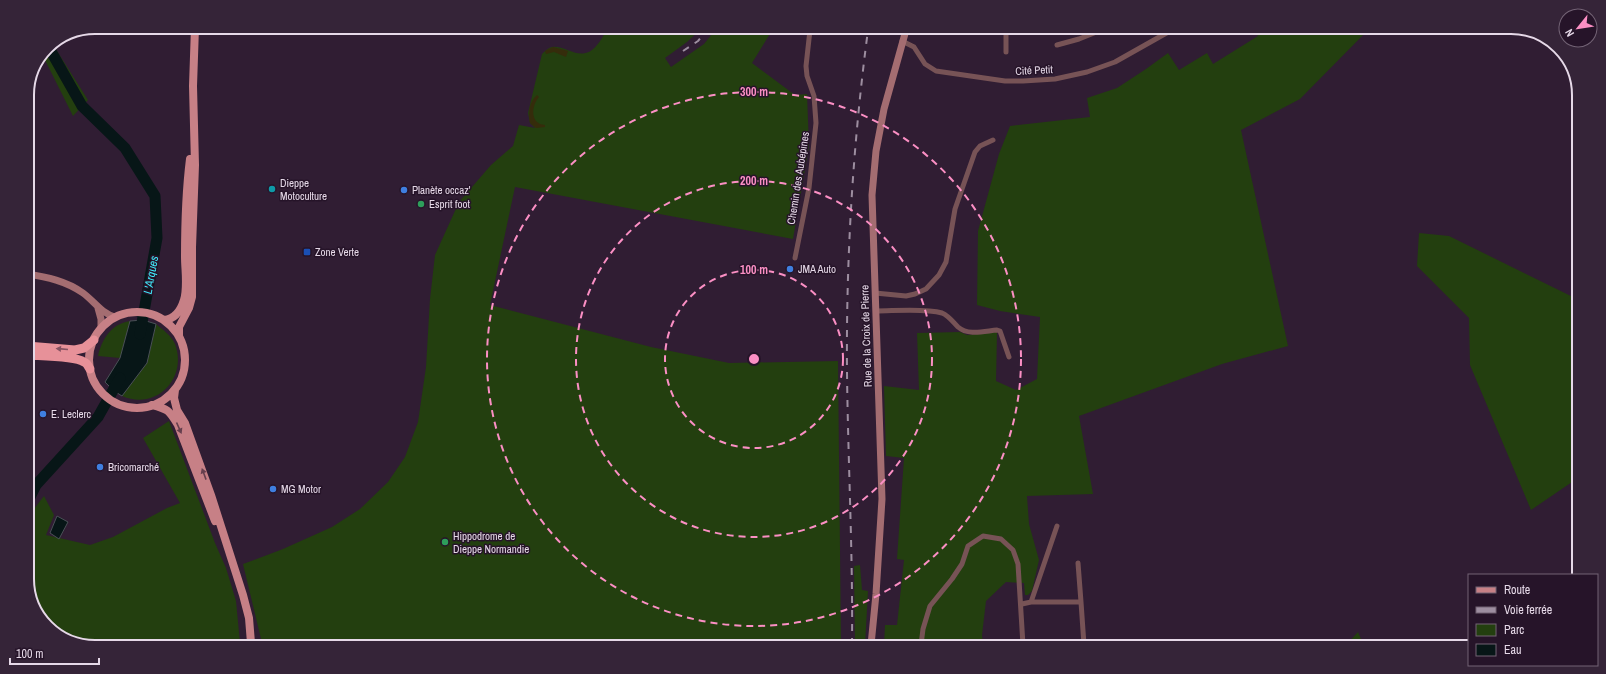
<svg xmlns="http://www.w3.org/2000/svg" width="1606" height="674" font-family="'Archivo Narrow',sans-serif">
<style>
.green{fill:#233f0f}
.sand{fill:#352c0b}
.water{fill:#071617;stroke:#4a5056}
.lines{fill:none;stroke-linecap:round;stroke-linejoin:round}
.river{stroke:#071617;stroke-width:11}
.street{stroke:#775356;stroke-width:5}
.secondary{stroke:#a46d71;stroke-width:7}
.primary{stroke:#c78086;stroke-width:8}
.highway{stroke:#e79199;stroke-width:9}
.rail{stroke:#9d8ea0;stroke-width:2;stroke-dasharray:7 7;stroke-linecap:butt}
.oneway{fill:#865261}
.oneway2{fill:#663f4e}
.ring{fill:none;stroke:#fb8fc4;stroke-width:2;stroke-dasharray:7 5}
.culture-dot{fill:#0f9aa8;stroke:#261429;stroke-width:1.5}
.shop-dot{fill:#3f7fe0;stroke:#261429;stroke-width:1.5}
.leisure-dot{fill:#2e9e5b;stroke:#261429;stroke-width:1.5}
.transit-dot{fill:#1a4fb4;stroke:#261429;stroke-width:1.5}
.labels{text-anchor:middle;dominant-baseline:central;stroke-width:3;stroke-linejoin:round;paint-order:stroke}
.street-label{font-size:11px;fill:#e6d9e8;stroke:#261429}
.poi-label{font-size:11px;fill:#e6d9e8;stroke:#261429;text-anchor:start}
.water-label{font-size:12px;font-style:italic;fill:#41ebfc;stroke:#261429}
.rim{fill:none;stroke:#e6d9e8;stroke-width:2}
.centre{fill:#fb8fc4;stroke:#261429;stroke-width:2}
.ring-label{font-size:12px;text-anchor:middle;font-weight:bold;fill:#fb8fc4;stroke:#261429;stroke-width:3;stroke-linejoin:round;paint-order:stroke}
</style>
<rect width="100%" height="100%" fill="#301d33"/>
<!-- green -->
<path class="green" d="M607,29H701L687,42L665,58L671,67L704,44L716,29H773L752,63L795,95L807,94L809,146L793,239L515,187L490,305L651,347L729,363L838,361L841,645L262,643L243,564L283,549L332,527L360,509L388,482L405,457L418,422L426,367L430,299L435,255L459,202L491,165L513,146L519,125L535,128L530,123L528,113L542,54C545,51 548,48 552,47C566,45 582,64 597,45C601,41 604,34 607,29Z
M1255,31H1367L1300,99L1241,130L1288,346L1222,364L1079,416L1093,494L1027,496L1029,524L1039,560L1032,591L1028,595H1025L1024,583L1006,582L986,601L982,635L983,645H884L885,625H897L904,560L897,559L904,458L886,456L884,386L919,390L917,333L960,332L967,335L997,332L996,381L1016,390L1037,379L1040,317L1000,311L977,305L978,231L999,154L1010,126L1090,117L1087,98L1117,88L1146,69L1168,53L1179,70L1207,53L1213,64L1258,36Z
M52,43L88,100L73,116L43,56L47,47Z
M1419,233L1449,236L1577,299L1575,480L1531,510L1470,365L1469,318L1417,266Z
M130,321L120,358L98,356C102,339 111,324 130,321Z
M156,324C163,330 171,335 175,344C188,378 156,411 122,396L147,363Z
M169,421L215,543L226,568L236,601L240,643L69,642L41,620L27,584V518L44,496L54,515L46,535L90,545L113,537L167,508L180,503L143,438Z
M860,565L862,590L868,591L865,645H855L854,566Z
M1358,632L1364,646H1345Z"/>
<!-- sand -->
<path class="sand" d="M553,47L568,51L566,57L554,52L546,54L545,51Z
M537,95L539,97C531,106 530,124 545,125V127L536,128L530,123C528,113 529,102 537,95Z"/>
<!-- water -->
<path class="water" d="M143,320L156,324L147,363L122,396L114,391L105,382L120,358L130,321Z
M57,516L68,522L59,539L50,533Z"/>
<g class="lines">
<!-- river -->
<path class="river" d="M48,46L82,106L125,148L155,196L157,238L140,334
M27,503L36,485L98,417L120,378"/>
<!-- street -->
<path class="street" d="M902,41L914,47L925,64L936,71L1005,81H1023L1055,79L1087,72L1115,62L1170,31
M1057,45L1079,39L1099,31
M1006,52V30
M795,258L809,188L816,123L814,96L807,76L806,66L810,30
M875,293L906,296L915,294L926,289L939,275L946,262L955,209L975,152L980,146L993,140
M876,311C894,311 925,308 942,313C949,316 953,322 958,327C968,336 985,331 997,330L1000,331L1009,357
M1078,563L1081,602
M1031,602H1081L1084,645
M1022,604L1031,602L1057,526
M921,645L923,629L930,606L952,579L962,564L968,546L983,536L1001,539L1013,550L1018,564L1023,645"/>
<!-- secondary -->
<path class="secondary" d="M27,274C47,277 66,281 83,293C94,301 101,313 115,317
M98,308L101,319V328
M871,645L876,594L882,499L872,195L876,151L884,109L906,30"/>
<!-- primary -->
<path class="primary" d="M89 360a48 48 0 1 1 96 0a48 48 0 1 1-96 0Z
M164,320C175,319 181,310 184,300C188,287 185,270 185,257C185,224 186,191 190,159
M179,335V327L189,308L192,297V247L195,165L193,86L195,27
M175,390L174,398L177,410L185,423L211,495L243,595L249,618L251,643
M152,405C168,409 169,410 178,425L215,521"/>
<!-- highway -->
<path class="highway" d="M27,346L75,350L84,348L94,340
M27,355C39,356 75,356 84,362C87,363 88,366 90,369"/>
<!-- rail -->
<path class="rail" d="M683,51L698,41L708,29
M852,645C853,554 848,463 847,372C846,258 853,143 868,30"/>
</g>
<!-- one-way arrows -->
<defs><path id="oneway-solid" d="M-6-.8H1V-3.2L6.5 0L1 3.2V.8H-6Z"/></defs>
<use class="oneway" href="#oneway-solid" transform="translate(62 349) rotate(-175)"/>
<g class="oneway2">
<use href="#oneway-solid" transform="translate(179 428) rotate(66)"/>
<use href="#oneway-solid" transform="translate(204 474) rotate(-110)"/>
</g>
<!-- distance rings -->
<g class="ring">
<circle cx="754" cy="359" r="89"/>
<circle cx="754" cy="359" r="178"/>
<circle cx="754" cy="359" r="267"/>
</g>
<!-- markers -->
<circle class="culture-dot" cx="272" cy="189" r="4"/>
<g class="shop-dot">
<circle cx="404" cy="190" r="4"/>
<circle cx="790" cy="269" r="4"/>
<circle cx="43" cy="414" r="4"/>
<circle cx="100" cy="467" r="4"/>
<circle cx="273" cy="489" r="4"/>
</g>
<g class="leisure-dot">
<circle cx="421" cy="204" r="4"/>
<circle cx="445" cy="542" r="4"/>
</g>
<rect class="transit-dot" x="303" y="248" width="8" height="8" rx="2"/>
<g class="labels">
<!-- street labels -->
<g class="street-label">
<text transform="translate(1034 70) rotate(-3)">Cité Petit</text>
<text transform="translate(798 178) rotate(-81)">Chemin des Aubépines</text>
<text transform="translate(866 336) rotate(-92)">Rue de la Croix de Pierre</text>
</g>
<!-- poi labels -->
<g class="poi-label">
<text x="280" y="183">Dieppe<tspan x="280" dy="13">Motoculture</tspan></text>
<text x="412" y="190">Planète occaz'</text>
<text x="429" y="204">Esprit foot</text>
<text x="315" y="252">Zone Verte</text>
<text x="798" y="269">JMA Auto</text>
<text x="51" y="414">E. Leclerc</text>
<text x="108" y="467">Bricomarché</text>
<text x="281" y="489">MG Motor</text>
<text x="453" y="536">Hippodrome de<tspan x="453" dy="13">Dieppe Normandie</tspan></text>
</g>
<!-- water labels -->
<g class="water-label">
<text transform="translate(151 275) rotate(-80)">L'Arques</text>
</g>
</g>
<!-- crop -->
<path d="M0 0H1606V674H0ZM95 34H1511A61 61 0 0 1 1572 95V579A61 61 0 0 1 1511 640H95A61 61 0 0 1 34 579V95A61 61 0 0 1 95 34Z" fill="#352438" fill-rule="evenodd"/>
<path class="rim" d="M95 34H1511A61 61 0 0 1 1572 95V579A61 61 0 0 1 1511 640H95A61 61 0 0 1 34 579V95A61 61 0 0 1 95 34Z"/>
<circle cx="754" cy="359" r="6" class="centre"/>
<g class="ring-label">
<text x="754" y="96">300 m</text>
<text x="754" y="185">200 m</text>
<text x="754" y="274">100 m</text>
</g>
<!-- legend -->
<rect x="1468" y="574" width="130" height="92" fill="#261429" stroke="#736375"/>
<rect x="1476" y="587" width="20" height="6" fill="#c78086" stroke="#736375"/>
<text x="1504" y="594" font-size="12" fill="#e6d9e8">Route</text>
<rect x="1476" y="607" width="20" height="6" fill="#9d8ea0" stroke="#736375"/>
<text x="1504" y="614" font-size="12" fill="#e6d9e8">Voie ferrée</text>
<rect x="1476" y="624" width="20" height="12" fill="#233f0f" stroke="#736375"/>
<text x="1504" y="634" font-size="12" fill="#e6d9e8">Parc</text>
<rect x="1476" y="644" width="20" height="12" fill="#071617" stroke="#736375"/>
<text x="1504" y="654" font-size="12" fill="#e6d9e8">Eau</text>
<!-- north arrow -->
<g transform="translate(1578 28) rotate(240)"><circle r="19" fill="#261429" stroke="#736375"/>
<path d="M0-3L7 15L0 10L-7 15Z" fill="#fb8fc4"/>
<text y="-6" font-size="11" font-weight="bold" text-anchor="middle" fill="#e6d9e8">N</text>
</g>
<!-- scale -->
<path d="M10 658v6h89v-6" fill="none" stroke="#e6d9e8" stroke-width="2"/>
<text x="16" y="658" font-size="12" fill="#e6d9e8" stroke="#261429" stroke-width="3" paint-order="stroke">100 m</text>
</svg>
